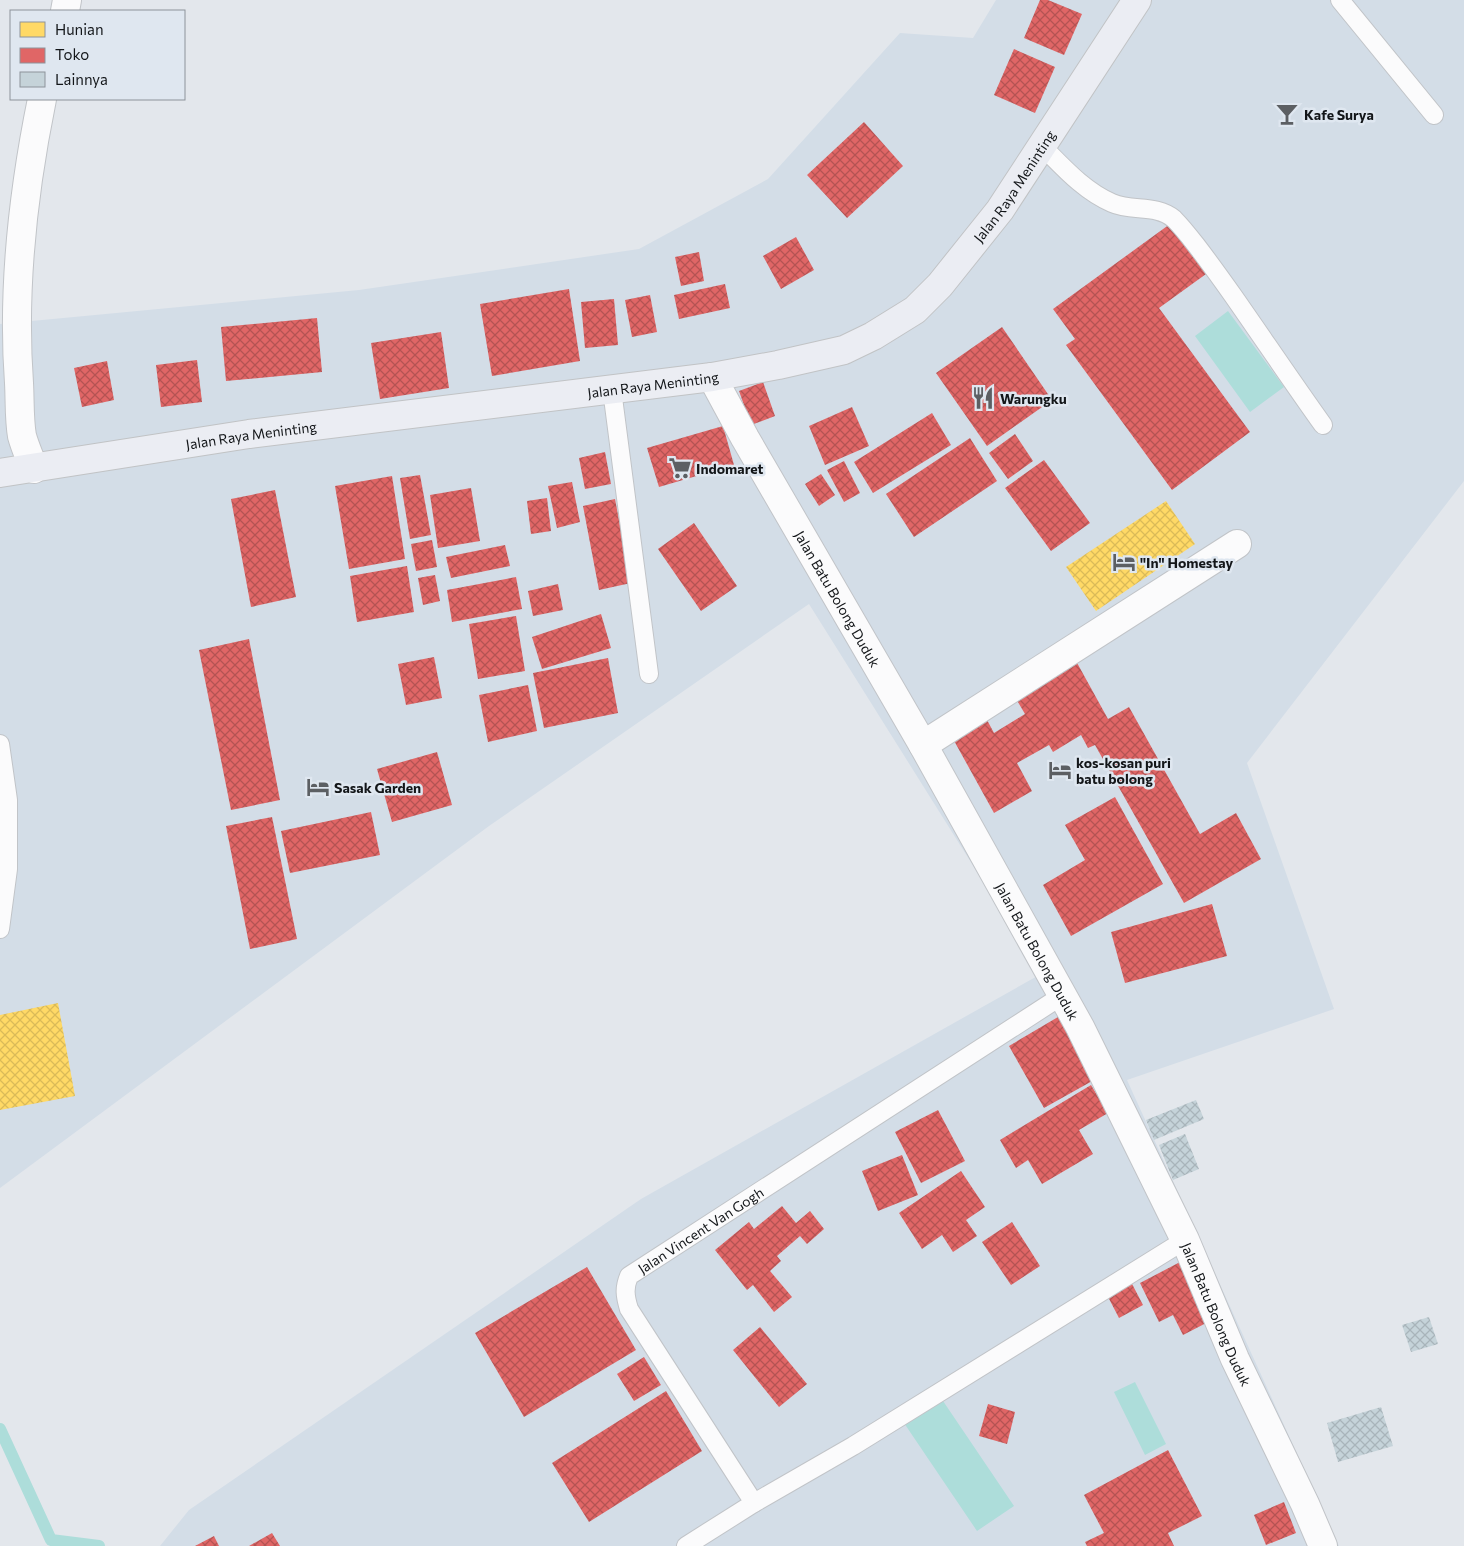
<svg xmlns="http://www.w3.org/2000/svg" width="1464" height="1546" font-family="Commissioner,sans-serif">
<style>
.built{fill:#d3dde7}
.water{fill:#adddda}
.homes{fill:url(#homes-cross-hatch)}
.shops{fill:url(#shops-cross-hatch)}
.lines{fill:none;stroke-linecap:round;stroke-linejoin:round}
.stream{stroke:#adddda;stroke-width:12}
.building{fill:url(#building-cross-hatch)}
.lane-casing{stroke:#c1c4c8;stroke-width:20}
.street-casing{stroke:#c1c4c8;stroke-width:30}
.highway-casing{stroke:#c1c3c5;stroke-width:30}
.lane{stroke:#fbfbfc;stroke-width:18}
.street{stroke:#fbfbfc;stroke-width:28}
.highway{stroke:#ebedf3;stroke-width:28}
.labels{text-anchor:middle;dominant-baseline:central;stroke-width:5;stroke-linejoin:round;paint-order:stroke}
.poi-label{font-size:14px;font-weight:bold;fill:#131619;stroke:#dfe7f0;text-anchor:start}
.street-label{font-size:14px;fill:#131619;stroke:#dfe7f0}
</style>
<defs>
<pattern id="homes-cross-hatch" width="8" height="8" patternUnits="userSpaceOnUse" patternTransform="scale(1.25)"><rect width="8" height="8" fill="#ffd966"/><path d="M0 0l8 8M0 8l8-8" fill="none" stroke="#daba58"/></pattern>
<pattern id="shops-cross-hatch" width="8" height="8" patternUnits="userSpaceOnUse" patternTransform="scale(1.25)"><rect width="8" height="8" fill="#e06666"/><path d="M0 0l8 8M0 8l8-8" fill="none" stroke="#b45353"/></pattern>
<pattern id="building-cross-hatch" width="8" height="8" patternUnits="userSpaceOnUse" patternTransform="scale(1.25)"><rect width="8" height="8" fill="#c5d3d9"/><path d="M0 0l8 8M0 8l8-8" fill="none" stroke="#a8b4ba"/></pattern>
</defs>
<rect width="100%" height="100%" fill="#e3e7ec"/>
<!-- built -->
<path class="built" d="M996,0H1464V481L1247,763L1334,1009L1127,1080L1339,1546H160L189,1510L641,1199L1041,974L809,604L489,826L0,1188V324L359,290L639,249L768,179L900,33L973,38Z"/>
<!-- water -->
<path class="water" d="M1228,311L1284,387L1250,412L1195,336Z
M1135,1382L1166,1444L1145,1455L1114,1392Z
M941,1398L1014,1506L977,1531L904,1423Z"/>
<!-- homes -->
<path class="homes" d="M1166,501L1195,544L1096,611L1066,567Z
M58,1003L75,1096L0,1110V1015Z"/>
<!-- shops -->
<path class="shops" d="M1040,0H1048L1082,14L1064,55L1024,38Z
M1014,49L1055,67L1035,113L994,95Z
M864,122L903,166L847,218L807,175Z
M1170,224L1206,274L1159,308L1250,432L1172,490L1066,345L1075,339L1053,309Z
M796,237L814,270L781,289L763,256Z
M699,252L704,281L681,286L675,257Z
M725,284L730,308L679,319L674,295Z
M569,289L580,361L492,376L480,304Z
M650,295L657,332L632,337L625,300Z
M614,299L618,345L585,348L581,302Z
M317,318L322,372L226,381L221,327Z
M1002,327L1052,400L987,446L936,373Z
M441,332L449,388L380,399L371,343Z
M197,360L202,402L161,407L156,365Z
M107,361L114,400L82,407L74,368Z
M763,382L775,416L751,425L739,391Z
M852,407L869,446L825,465L809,426Z
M932,413L951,445L873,493L854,462Z
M723,426L734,465L659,487L647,448Z
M1015,434L1033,461L1008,479L989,453Z
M970,438L997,481L914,537L886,494Z
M605,452L611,484L585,489L579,458Z
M1044,460L1090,523L1051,551L1005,488Z
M844,461L860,493L844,502L827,470Z
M821,474L835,495L819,506L805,484Z
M420,475L431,535L410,539L400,478Z
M392,476L405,559L349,569L335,486Z
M572,482L580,522L557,528L548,486Z
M471,488L480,541L438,548L430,495Z
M275,490L296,597L251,607L231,499Z
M547,498L551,531L531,534L527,501Z
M615,499L631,583L599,590L583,506Z
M694,523L737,586L701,611L658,549Z
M432,540L437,567L416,571L411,544Z
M505,545L510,566L451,578L446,557Z
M407,566L414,612L357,622L350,576Z
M435,575L440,601L423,605L418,578Z
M516,577L522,609L452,622L447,590Z
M558,584L563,610L533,616L528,591Z
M601,614L611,648L542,669L532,637Z
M516,616L525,671L478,679L469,624Z
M249,639L280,800L231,810L199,650Z
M434,657L442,698L406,705L398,664Z
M608,658L618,713L544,728L533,673Z
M1076,661L1108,719L1129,707L1200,834L1236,813L1261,859L1184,903L1095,745L1088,748L1081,735L1053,752L1049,745L1017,763L1032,791L994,813L952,737L986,718L994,733L1025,714L1015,697Z
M528,685L537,731L488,742L479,695Z
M437,752L452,805L392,822L377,769Z
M1115,797L1163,884L1071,936L1043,885L1085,860L1065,825Z
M371,812L380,855L290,873L281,831Z
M272,817L297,939L250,949L226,826Z
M1212,904L1227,956L1125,983L1111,932Z
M1058,1017L1094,1080L1044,1108L1009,1046Z
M1091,1085L1108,1113L1079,1130L1093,1154L1042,1184L1028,1160L1016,1168L1000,1140Z
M938,1110L965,1161L921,1183L895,1132Z
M902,1155L918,1195L878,1211L862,1171Z
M961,1171L985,1207L966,1220L977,1236L953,1252L942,1235L922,1249L899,1213Z
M782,1206L796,1223L810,1211L824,1229L807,1244L800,1236L777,1256L781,1261L770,1271L792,1297L774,1312L753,1285L747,1290L715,1250L749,1222L754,1229Z
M1012,1222L1040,1266L1011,1285L982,1242Z
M1182,1261L1212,1320L1183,1335L1173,1315L1159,1322L1140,1283Z
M587,1267L636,1350L524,1417L475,1333Z
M1130,1280L1143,1305L1119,1318L1106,1293Z
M760,1327L807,1384L779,1407L733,1350Z
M644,1357L661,1385L634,1401L617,1374Z
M666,1391L702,1451L589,1522L552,1463Z
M988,1404L1015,1412L1007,1444L979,1436Z
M1168,1450L1202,1516L1168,1533L1174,1546H1087L1085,1542L1104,1533L1084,1495Z
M1284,1502L1296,1533L1266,1545L1254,1515Z
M272,1533L280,1546H249Z
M214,1536L219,1546H195Z"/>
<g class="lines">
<!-- stream -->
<path class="stream" d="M0,1429L51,1540L99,1546"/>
</g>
<!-- building -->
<path class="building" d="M1196,1100L1204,1119L1154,1140L1146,1120Z
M1185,1134L1199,1169L1173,1180L1159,1145Z
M1429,1317L1438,1344L1411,1352L1402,1325Z
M1381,1407L1393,1446L1338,1462L1327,1423Z"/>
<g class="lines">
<defs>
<g id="lane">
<path d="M1340,0L1434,115"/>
<path d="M1042,146C1063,167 1084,191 1112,203C1132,212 1156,204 1174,219C1182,227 1189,236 1196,245C1209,262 1222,280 1234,297C1264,340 1293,383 1323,425"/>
<path d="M612,390L649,674"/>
<path d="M0,744L8,800V869L0,929"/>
<path d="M754,1503L853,1446L1185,1240"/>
<path id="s1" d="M686,1546L754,1503L629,1309C625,1296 624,1288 629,1276L1063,995"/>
</g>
<g id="street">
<path d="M65,11L67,0"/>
<path id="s2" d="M712,377L745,438L923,745L1080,1027L1185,1240L1235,1359L1305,1504L1323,1546"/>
<path d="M34,469C30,458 25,447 22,436C19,419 20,400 19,383C12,288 23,192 42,99"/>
<path d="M923,745L1237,544"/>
</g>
<g id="highway">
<path id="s3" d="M0,473L249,434L712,377L778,365L844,350L873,336L915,310L940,285L1000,210L1137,0"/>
</g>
</defs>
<!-- lane casing -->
<use href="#lane" class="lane-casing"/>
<!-- street casing -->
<use href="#street" class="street-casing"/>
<!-- highway casing -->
<use href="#highway" class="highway-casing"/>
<!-- lane -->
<use href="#lane" class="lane"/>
<!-- street -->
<use href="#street" class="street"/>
<!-- highway -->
<use href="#highway" class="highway"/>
</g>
<!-- icons -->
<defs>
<symbol id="bar-bare" viewBox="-9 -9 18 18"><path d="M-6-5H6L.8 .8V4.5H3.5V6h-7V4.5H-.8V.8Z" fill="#5c5f63" stroke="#dfe7f0" stroke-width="2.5" paint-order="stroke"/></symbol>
<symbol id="restaurant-bare" viewBox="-9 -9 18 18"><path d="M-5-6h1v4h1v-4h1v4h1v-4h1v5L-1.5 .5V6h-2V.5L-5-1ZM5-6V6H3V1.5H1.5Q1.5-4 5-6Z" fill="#5c5f63" stroke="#dfe7f0" stroke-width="2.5" paint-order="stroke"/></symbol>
<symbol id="supermarket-bare" viewBox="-9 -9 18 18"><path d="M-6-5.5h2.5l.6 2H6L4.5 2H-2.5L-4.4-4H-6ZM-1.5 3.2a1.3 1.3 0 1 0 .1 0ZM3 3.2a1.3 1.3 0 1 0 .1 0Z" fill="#5c5f63" stroke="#dfe7f0" stroke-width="2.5" paint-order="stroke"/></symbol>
<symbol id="hotel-bare" viewBox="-9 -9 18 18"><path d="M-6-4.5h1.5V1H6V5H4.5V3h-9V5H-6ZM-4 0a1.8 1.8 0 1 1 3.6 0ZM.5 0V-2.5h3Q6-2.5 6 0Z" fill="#5c5f63" stroke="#dfe7f0" stroke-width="2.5" paint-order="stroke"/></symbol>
</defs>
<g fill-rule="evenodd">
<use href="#bar-bare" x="1271" y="98" width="32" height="32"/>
<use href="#restaurant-bare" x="967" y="382" width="32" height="32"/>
<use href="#supermarket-bare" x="664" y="452" width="32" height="32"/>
<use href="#hotel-bare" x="1108" y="546" width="32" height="32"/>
<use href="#hotel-bare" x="1044" y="754" width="32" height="32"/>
<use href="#hotel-bare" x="302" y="771" width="32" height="32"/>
</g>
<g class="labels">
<!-- poi labels -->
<g class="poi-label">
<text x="1304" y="114">Kafe Surya</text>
<text x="1000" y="398">Warungku</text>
<text x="696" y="468">Indomaret</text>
<text x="1140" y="562">"In" Homestay</text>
<text x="1076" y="762">kos-kosan puri<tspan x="1076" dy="16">batu bolong</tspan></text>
<text x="334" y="787">Sasak Garden</text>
</g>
<!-- street labels -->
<g class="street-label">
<text stroke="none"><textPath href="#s3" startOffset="1094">Jalan Raya Meninting</textPath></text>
<text stroke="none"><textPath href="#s3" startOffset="659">Jalan Raya Meninting</textPath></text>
<text stroke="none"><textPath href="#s3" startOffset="254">Jalan Raya Meninting</textPath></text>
<text stroke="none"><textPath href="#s2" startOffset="255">Jalan Batu Bolong Duduk</textPath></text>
<text stroke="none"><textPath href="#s2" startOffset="660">Jalan Batu Bolong Duduk</textPath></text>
<text stroke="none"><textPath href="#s1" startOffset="430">Jalan Vincent Van Gogh</textPath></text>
<text stroke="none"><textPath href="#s2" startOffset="1065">Jalan Batu Bolong Duduk</textPath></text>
</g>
</g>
<!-- legend -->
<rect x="10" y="10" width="175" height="90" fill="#dfe7f0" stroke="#8d939a"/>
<rect x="20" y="22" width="25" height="15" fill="#ffd966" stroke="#8d939a"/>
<text x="55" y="35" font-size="15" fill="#131619">Hunian</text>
<rect x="20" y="48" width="25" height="15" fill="#e06666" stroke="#8d939a"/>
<text x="55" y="60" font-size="15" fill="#131619">Toko</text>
<rect x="20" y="72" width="25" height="15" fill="#c5d3d9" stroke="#8d939a"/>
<text x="55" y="85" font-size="15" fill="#131619">Lainnya</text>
</svg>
